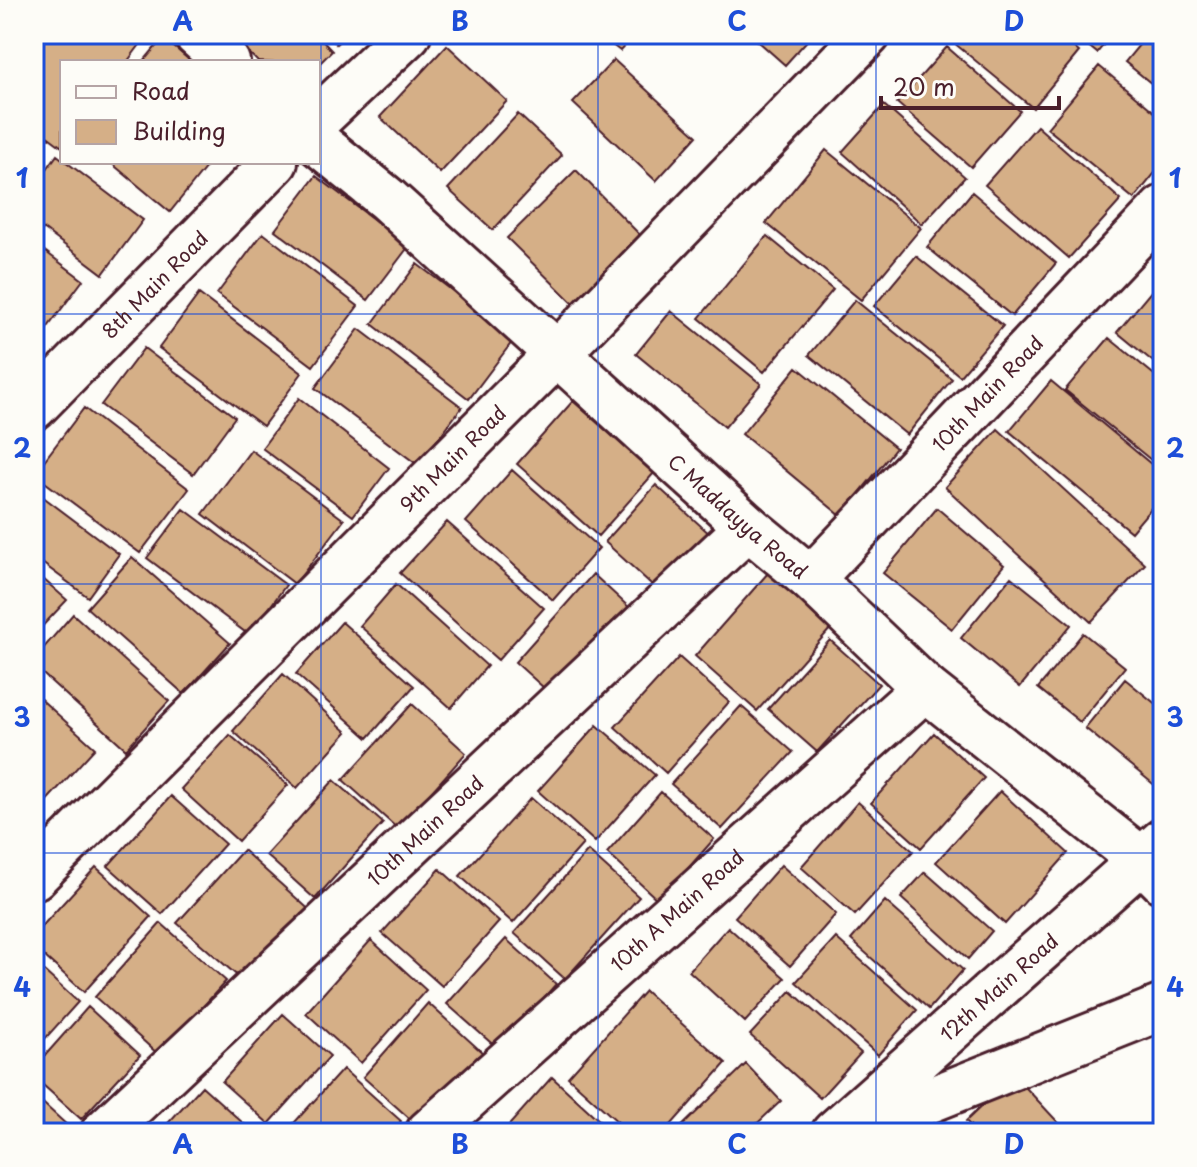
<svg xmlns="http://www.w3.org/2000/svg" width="1197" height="1167" font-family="'Playpen Sans',sans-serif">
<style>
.building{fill:#d5af87;stroke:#4a1f2b;stroke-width:2}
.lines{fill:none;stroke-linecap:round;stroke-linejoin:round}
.minor-casing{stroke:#4a1f2b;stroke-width:50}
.minor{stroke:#fdfcf7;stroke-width:44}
.grid{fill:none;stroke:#1d4ed8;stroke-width:2;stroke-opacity:0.55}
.labels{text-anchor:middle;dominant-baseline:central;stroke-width:6;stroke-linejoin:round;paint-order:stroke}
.street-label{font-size:20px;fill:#4a1f2b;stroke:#fdfcf7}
.neatline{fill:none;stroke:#1d4ed8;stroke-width:3}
.grid-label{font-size:26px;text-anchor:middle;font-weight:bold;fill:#1d4ed8}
</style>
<rect width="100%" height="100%" fill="#fdfcf7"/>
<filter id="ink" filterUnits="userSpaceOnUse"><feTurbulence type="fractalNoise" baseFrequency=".0125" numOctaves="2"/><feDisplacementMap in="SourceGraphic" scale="16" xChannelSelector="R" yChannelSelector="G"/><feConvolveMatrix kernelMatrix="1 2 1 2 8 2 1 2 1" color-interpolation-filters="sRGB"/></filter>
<g filter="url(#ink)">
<!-- building -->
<path class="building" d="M34,34H148L127,62H62V147L34,126Z
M231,34H316L332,51L318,65L258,62Z
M327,34H347L336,44Z
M598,34H636L620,51Z
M750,34H813L785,65Z
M962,34H1058L1079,52L1033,108L954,43Z
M1074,34H1112L1097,53Z
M1148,34H1163V93L1125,62Z
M163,38L192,62H143Z
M447,45L507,101L440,173L380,117Z
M947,47L1020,111L971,167L897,103Z
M614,60L697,136L656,181L573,103Z
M1099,66L1163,119V163L1134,199L1047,128Z
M884,105L965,177L922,224L842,152Z
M518,114L562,155L493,230L448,189Z
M1037,126L1121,200L1069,258L985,185Z
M826,150L921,228L861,300L766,223Z
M57,155L143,220L103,274L34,222V187Z
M110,162H210L170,212Z
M576,170L648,243L580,310L507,238Z
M316,176L409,246L368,300L275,230Z
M972,192L1056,263L1012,316L927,247Z
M263,233L358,306L313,366L217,294Z
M767,236L833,290L764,372L699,318Z
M34,243L83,280L45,331L34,323Z
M916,256L1003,326L960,376L874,306Z
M417,264L515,338L469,399L372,324Z
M1163,277V370L1117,332Z
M199,294L302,373L263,426L159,348Z
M855,300L952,379L907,435L809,355Z
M671,311L761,384L725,427L636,354Z
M359,329L462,407L418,465L315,388Z
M1109,338L1163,382L1162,469L1065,390Z
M144,348L235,417L193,474L101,405Z
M797,367L896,448L841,516L742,434Z
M1051,381L1163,474V494L1131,532L1009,431Z
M299,398L389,468L353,516L262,448Z
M573,401L654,473L598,536L517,464Z
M84,408L189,489L140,553L34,474Z
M998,429L1145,564L1091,622L945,487Z
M251,450L344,520L295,584L203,514Z
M512,470L599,548L553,600L466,522Z
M656,485L712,536L661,593L605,542Z
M34,490L119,554L88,597L34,557Z
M937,508L1004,565L952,629L883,573Z
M184,509L286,585L249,635L147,558Z
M447,522L544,608L498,660L400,573Z
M132,557L230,643L184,694L87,608Z
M34,571L67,600L34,635Z
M768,573L831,628L757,711L695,656Z
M593,574L632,610L554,697L515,662Z
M1011,577L1071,625L1020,687L961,638Z
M396,584L487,666L451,708L360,626Z
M73,614L169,701L126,749L34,666V659Z
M342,622L414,686L368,738L296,674Z
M1083,633L1125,667L1080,722L1038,688Z
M830,640L879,684L817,752L768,709Z
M679,657L729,702L666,773L615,727Z
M283,674L347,732L297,788L233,731Z
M1125,679L1163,710V792L1085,728Z
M34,693L95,748L40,808L34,803Z
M412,704L466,753L398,829L343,780Z
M741,706L793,752L722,829L671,784Z
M597,725L655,775L595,842L538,791Z
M934,733L984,778L921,848L871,803Z
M230,735L288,785L238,841L181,789Z
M334,780L383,823L315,899L266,855Z
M1000,791L1068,853L1005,924L936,862Z
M661,792L714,839L659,901L607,853Z
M171,796L225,844L162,914L108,866Z
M531,798L583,844L513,923L460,876Z
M858,802L913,851L855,915L801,867Z
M243,850L314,914L249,986L177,923Z
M588,851L639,897L565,979L514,933Z
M781,865L836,914L790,966L735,917Z
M96,867L151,917L84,992L34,947V935Z
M440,869L499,922L442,986L382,933Z
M925,872L992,931L968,959L901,898Z
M885,901L963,970L929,1009L851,940Z
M161,923L226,981L159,1055L95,997Z
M728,927L785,978L745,1022L689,971Z
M836,938L917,1010L878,1055L796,982Z
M506,939L556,984L498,1049L447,1004Z
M371,940L426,990L361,1063L306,1013Z
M34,962L78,1002L34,1051Z
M645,991L726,1063L664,1133H630L568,1077Z
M791,991L861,1053L820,1098L750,1035Z
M428,1003L484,1054L418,1126L363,1077Z
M88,1007L140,1055L81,1119L34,1077V1068Z
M283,1014L330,1056L269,1124L222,1082Z
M746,1064L781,1101L747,1133H675Z
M343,1069L401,1121L391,1133H285Z
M1014,1075L1068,1133H977L966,1121Z
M552,1077L613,1133H502Z
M202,1086L254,1133H159Z
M34,1095L68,1126L62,1133H34Z
M931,1110L953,1133H906Z"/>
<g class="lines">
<defs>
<g id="minor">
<path d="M196,34L227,62"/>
<path d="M318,119L408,34"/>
<path id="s1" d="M318,143L387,199L748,527L811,579L925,688L1143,861L1163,881"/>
<path id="s2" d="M34,407L275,162"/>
<path id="s3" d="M811,579L1163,208"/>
<path id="s4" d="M34,877L557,354L868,34"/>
<path d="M852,1131L1163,1007"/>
<path id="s5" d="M103,1133L748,527"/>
<path id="s6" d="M428,1133L925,688"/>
<path id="s7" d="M834,1133L1163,841"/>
</g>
</defs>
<!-- minor casing -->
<use href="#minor" class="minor-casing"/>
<!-- minor -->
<use href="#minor" class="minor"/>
</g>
</g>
<!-- grid -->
<path class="grid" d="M321,34V1133M598,34V1133M876,34V1133M34,314H1163M34,584H1163M34,853H1163"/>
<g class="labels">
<!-- street labels -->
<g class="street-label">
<text stroke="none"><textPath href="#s2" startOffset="172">8th Main Road</textPath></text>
<text stroke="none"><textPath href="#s3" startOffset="256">10th Main Road</textPath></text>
<text stroke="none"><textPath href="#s4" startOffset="592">9th Main Road</textPath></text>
<text stroke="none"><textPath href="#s1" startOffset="562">C Maddayya Road</textPath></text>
<text stroke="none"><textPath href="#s5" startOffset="442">10th Main Road</textPath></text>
<text stroke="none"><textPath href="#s6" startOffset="334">10th A Main Road</textPath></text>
<text stroke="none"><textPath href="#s7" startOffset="220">12th Main Road</textPath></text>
</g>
</g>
<!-- margin -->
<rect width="1197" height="1167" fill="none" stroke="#fdfcf7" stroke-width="88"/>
<!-- legend -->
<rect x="60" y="60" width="260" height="104" fill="#fdfcf7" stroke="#b5a4a5" stroke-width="2"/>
<rect x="76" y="86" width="40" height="12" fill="#fdfcf7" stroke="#b5a4a5" stroke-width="2"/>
<text x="132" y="100" font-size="24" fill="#4a1f2b">Road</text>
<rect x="76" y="120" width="40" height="24" fill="#d5af87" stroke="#b5a4a5" stroke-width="2"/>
<text x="132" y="140" font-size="24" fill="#4a1f2b">Building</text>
<!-- scale -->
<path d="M881 96v12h178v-12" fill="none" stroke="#4a1f2b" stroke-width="4"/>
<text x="893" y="96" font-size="24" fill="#4a1f2b" stroke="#fdfcf7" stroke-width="6" paint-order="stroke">20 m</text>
<rect x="44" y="44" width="1109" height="1079" class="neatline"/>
<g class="grid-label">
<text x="183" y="31">A</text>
<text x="460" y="31">B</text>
<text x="737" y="31">C</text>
<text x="1014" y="31">D</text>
<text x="22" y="188">1</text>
<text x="1175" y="188">1</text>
<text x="22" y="458">2</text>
<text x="1175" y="458">2</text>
<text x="22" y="727">3</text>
<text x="1175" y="727">3</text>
<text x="22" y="997">4</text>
<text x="1175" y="997">4</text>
<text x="183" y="1154">A</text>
<text x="460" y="1154">B</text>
<text x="737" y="1154">C</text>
<text x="1014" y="1154">D</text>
</g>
</svg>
